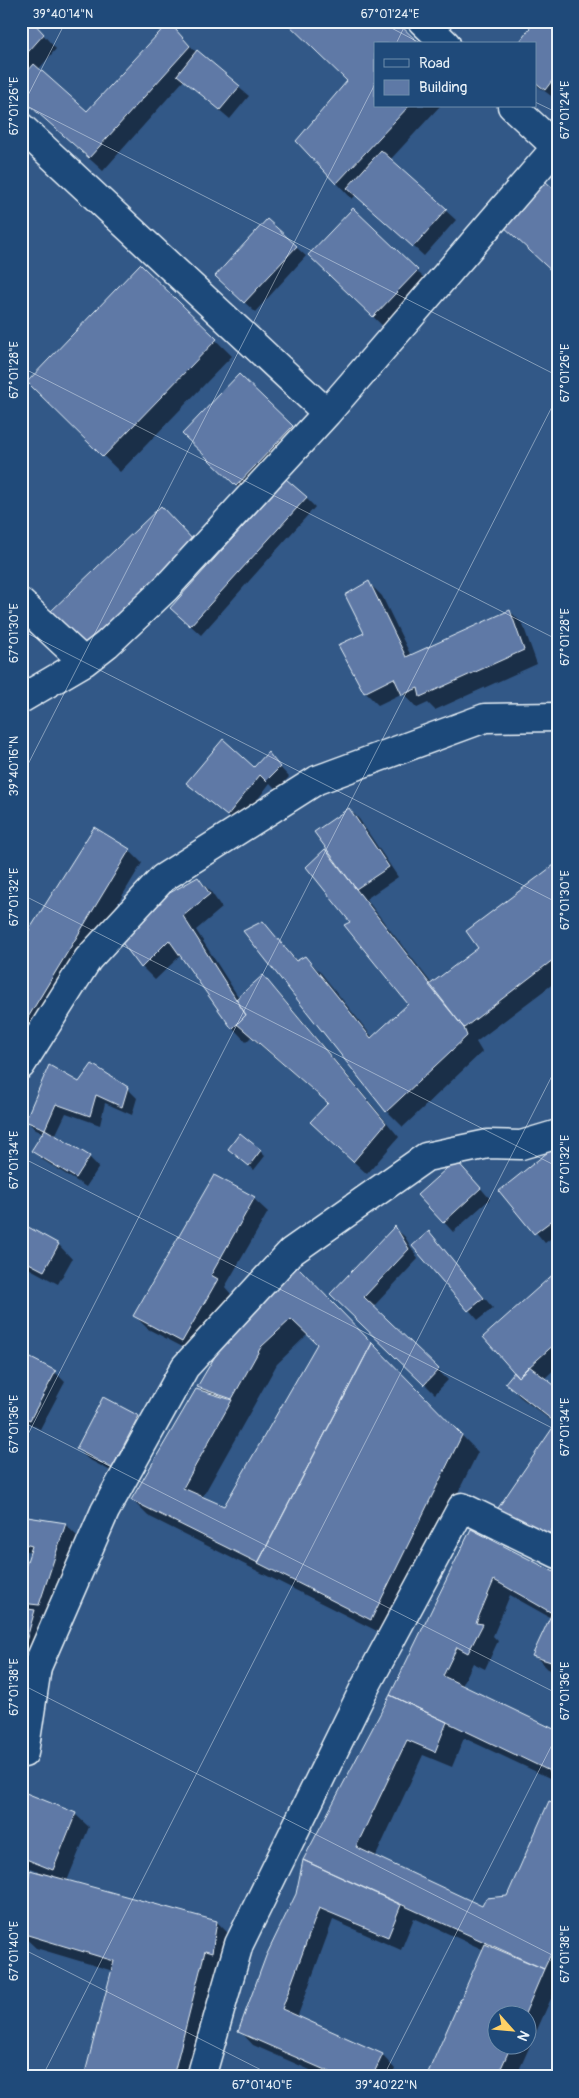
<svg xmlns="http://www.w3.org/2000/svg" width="579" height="2098" font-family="Pangolin,sans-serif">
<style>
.shadow{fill:#0007;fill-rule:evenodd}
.building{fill:#5e79a6;stroke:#e8f1f8}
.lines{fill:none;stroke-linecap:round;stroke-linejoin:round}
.street-casing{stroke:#e8f1f8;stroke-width:31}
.street{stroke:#1f4a7a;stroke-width:28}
.ticks{fill:none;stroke:#e8f1f8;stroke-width:1;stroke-opacity:0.45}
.neatline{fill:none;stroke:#e8f1f8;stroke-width:2}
.ticks-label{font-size:12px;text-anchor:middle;fill:#e8f1f8}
</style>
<rect width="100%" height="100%" fill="#325887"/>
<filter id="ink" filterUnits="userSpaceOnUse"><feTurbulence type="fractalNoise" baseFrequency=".02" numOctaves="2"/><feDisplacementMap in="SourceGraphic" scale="10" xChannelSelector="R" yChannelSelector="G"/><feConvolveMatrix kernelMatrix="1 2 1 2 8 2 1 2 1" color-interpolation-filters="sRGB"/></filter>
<g filter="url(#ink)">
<!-- shadow -->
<path class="shadow" d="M21,21H31L56,49L38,70L87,113L169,23L197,53L249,96L230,119L184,80L103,171L21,97Z
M52,21H62L58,26Z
M286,21L375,44V106H440L390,160L456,220L424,256L356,195L352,199L337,183L348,81Z
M558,21V101L535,84V44Z
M296,247L306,256L255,312L227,286Z
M140,266L232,356L120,472L44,398Z
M323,269L417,271L430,284L387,330Z
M239,376L306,441L250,499L197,447Z
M306,498L315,507L201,635L181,617Z
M369,583L382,596L411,656L510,611L523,625L537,664L435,710L428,703L417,708L403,693L378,705L365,692Z
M277,764L289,777L277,790L270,783L238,825L188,783Z
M349,809L359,819L398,877L366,899L432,984L479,948L558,863V980L476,1042L482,1052L403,1127L387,1111L262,923L298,962L305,957L321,973L373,1038L410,1004L352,922L325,851L333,858L334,857Z
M129,850L142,863L34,1043L21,1036V945Z
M198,878L211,892L222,908L196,930L239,998L263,977L276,990L399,1137L367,1174L325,1135L329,1104L251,1037L246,1042L233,1028L181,955L155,980L142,967Z
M80,1084L127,1088L137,1098L132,1115L105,1103L100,1125L66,1113L55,1136L89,1157L99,1167L86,1187L43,1160L33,1151L44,1133L36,1130L26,1120Z
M558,1146V1233L545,1243L501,1191Z
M260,1151L265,1156L254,1170L234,1154Z
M466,1171L490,1199L453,1232L444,1222Z
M215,1177L254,1199L268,1212L225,1287L231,1294L196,1354L148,1329L135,1316Z
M21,1225L59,1245L72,1259L58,1284L21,1264Z
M395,1228L405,1237L418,1259L373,1307L448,1380L435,1394L332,1294Z
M438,1243L493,1308L478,1320L414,1246Z
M298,1269L478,1452L387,1636L148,1516L132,1500L205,1393L199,1387ZM308,1334L318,1344L225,1507L202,1498L277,1364Z
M558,1272V1366L544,1379L558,1390V1548L511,1524L557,1425L520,1397L507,1383L516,1372Z
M21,1355L55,1372L65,1382L40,1429L21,1419Z
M138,1417L148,1427L122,1477L88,1459L78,1449Z
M21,1517L66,1525L79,1538L53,1618L39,1616L47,1624L21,1747V1581L31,1554L21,1546Z
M472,1531L558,1575V1674L550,1671L534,1655L551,1618L510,1595L493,1636L498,1641L485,1669L473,1663L462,1686L558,1732V1782L464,1738L452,1767L423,1755L375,1858L483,1908L508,1897L558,1805V1983L516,2077H428L484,1950L414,1918L401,1950L333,1920L297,2018L382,2055L395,2069L391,2077H326L253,2045L240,2031L297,1894L305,1861L391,1695ZM496,2016H526V2046H496Z
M21,1793L75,1814L89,1827L67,1881L217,1922L233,1938L193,2077H85L113,1971L36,1948L21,1934V1925L38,1871L21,1865Z"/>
<!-- building -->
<path class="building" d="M21,21H32L44,34L21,60Z
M285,21H396L420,44H375V106H409L336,184L296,141L347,81Z
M535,21H558V73L545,90L535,82V44H518Z
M169,22L190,46L89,158L21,98V79L34,64L87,111Z
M197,50L240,86L220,110L177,75Z
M381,150L447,209L413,247L347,188Z
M544,180L558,193V277L502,225Z
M353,208L418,270L373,317L308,255Z
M267,219L297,246L244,303L215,276Z
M140,264L217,339L103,457L27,382Z
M239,374L293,426L236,486L182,434Z
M286,479L307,497L190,626L170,608Z
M161,506L196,543L85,649L50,612Z
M369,581L406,657L510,610L524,650L420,697L418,688L402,695L394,678L364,693L338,645L364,633L345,595Z
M223,739L254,767L268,752L280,767L266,781L260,775L227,816L186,783Z
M349,808L389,867L356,889L314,832Z
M94,827L130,849L21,1029V943Z
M325,849L464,1028L467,1036L386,1112L243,931L263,921L296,961L305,956L371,1038L408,1004L344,925L350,922L306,867Z
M558,862V956L464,1028L429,985L478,948L466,931Z
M198,877L210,894L183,916L246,1015L232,1029L169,940L141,968L120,940L159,899Z
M263,975L386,1123L353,1162L310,1122L328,1103L237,1024L246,1015L236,999Z
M92,1064L128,1087L122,1107L96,1095L90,1116L56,1104L45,1129L25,1121L49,1065L79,1082Z
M45,1129L90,1156L76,1178L31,1151Z
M240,1133L261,1150L249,1166L228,1149Z
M558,1144V1216L534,1234L499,1191Z
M456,1160L481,1188L443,1223L417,1195Z
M214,1175L255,1197L211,1275L218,1279L182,1342L133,1316Z
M21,1223L59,1244L44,1271L21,1259Z
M395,1226L409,1249L364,1297L439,1369L424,1385L330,1294Z
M429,1231L484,1298L468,1311L412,1246Z
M298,1267L372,1343L258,1563L131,1500L196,1389L232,1400L183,1488L224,1506L317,1344L291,1319L261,1347L232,1399L197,1387L231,1329L272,1287Z
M558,1270V1341L518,1377L483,1337Z
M372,1343L462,1435L371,1620L258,1563Z
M21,1353L56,1371L30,1420L21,1416Z
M529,1366L558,1388V1521L547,1537L496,1511L556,1423L505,1383L514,1372L518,1377Z
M103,1397L139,1416L112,1468L76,1449Z
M21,1516L66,1523L39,1605L21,1603V1580L32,1546L21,1543Z
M471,1529L558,1574V1655L554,1663L532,1656L552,1613L494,1580L476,1623L483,1624L468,1653L457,1647L443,1676L558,1731V1775L390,1695Z
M21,1608L35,1610L21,1659Z
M390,1695L447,1722L435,1752L407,1740L356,1847L482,1906L486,1898L507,1896L549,1801L558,1804V1939L544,1969L303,1860Z
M21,1791L76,1813L53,1870L21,1857Z
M303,1860L401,1905L388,1937L319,1908L282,2009L383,2054L372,2077H341L238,2032L266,1956L296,1894Z
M30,1870L217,1921L212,1953L205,1951L173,2077H84L114,1961L21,1933V1918Z
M485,1944L544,1969L524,2016H496V2046H511L497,2077H426Z"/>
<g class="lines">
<defs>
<path id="street" d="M422,21L446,44
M512,106L556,147
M21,127L327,413
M21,603L84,662
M21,699L84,662L107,644L166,588L327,413L558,145
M21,1065L88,959L163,878L317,780L485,718L558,717
M21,1753H24L37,1667L105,1511L185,1367L291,1252L426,1157L488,1144L521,1145L558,1134
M201,2077L239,1944L363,1691L462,1507L558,1554"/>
</defs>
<!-- street casing -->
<use href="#street" class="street-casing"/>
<!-- street -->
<use href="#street" class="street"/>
</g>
</g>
<!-- ticks -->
<path class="ticks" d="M378,21L422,44M396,44L407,21M535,102L558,113M21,103L558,376M21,109L66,21M21,367L558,640M21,630L558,903M21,778L375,84M21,894L558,1167M21,1157L558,1431M21,1421L558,1694M21,1448L558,395M21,1684L558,1958M21,1948L275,2077M42,2077L558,1064M383,2077L558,1733"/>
<!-- margin -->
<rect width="579" height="2098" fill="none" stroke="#1f4a7a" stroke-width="55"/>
<!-- legend -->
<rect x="374" y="42" width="162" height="65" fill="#1f4a7a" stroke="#6f8dac"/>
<rect x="384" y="59" width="25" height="8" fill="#1f4a7a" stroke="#6f8dac"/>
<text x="419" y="68" font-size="15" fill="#e8f1f8">Road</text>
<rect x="384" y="80" width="25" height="15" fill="#5e79a6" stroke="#6f8dac"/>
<text x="419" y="92" font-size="15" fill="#e8f1f8">Building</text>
<!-- north arrow -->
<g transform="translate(512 2030) rotate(117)"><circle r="24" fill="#1f4a7a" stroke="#6f8dac"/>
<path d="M0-4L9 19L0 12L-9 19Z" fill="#ffd166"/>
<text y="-8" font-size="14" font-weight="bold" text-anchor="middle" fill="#e8f1f8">N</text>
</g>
<rect x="28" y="28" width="524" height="2042" class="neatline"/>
<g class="ticks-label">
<text x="63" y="18">39°40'14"N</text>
<text x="390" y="18">67°01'24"E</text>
<text transform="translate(14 106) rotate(-90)" y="4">67°01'26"E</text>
<text transform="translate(565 110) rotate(-90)" y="4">67°01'24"E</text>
<text transform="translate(14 370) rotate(-90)" y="4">67°01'28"E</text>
<text transform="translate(565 373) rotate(-90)" y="4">67°01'26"E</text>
<text transform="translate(14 633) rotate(-90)" y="4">67°01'30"E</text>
<text transform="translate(565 637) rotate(-90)" y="4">67°01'28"E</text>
<text transform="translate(14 766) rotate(-90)" y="4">39°40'16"N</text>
<text transform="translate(14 897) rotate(-90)" y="4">67°01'32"E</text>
<text transform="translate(565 900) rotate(-90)" y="4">67°01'30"E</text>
<text transform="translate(14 1160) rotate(-90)" y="4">67°01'34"E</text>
<text transform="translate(565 1164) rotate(-90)" y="4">67°01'32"E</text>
<text transform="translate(14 1424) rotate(-90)" y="4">67°01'36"E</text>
<text transform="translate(565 1427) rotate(-90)" y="4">67°01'34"E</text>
<text transform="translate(14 1687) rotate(-90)" y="4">67°01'38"E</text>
<text transform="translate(565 1691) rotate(-90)" y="4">67°01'36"E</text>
<text transform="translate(14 1951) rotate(-90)" y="4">67°01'40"E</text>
<text transform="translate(565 1954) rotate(-90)" y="4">67°01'38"E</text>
<text x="262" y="2089">67°01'40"E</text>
<text x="386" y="2089">39°40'22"N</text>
</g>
</svg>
